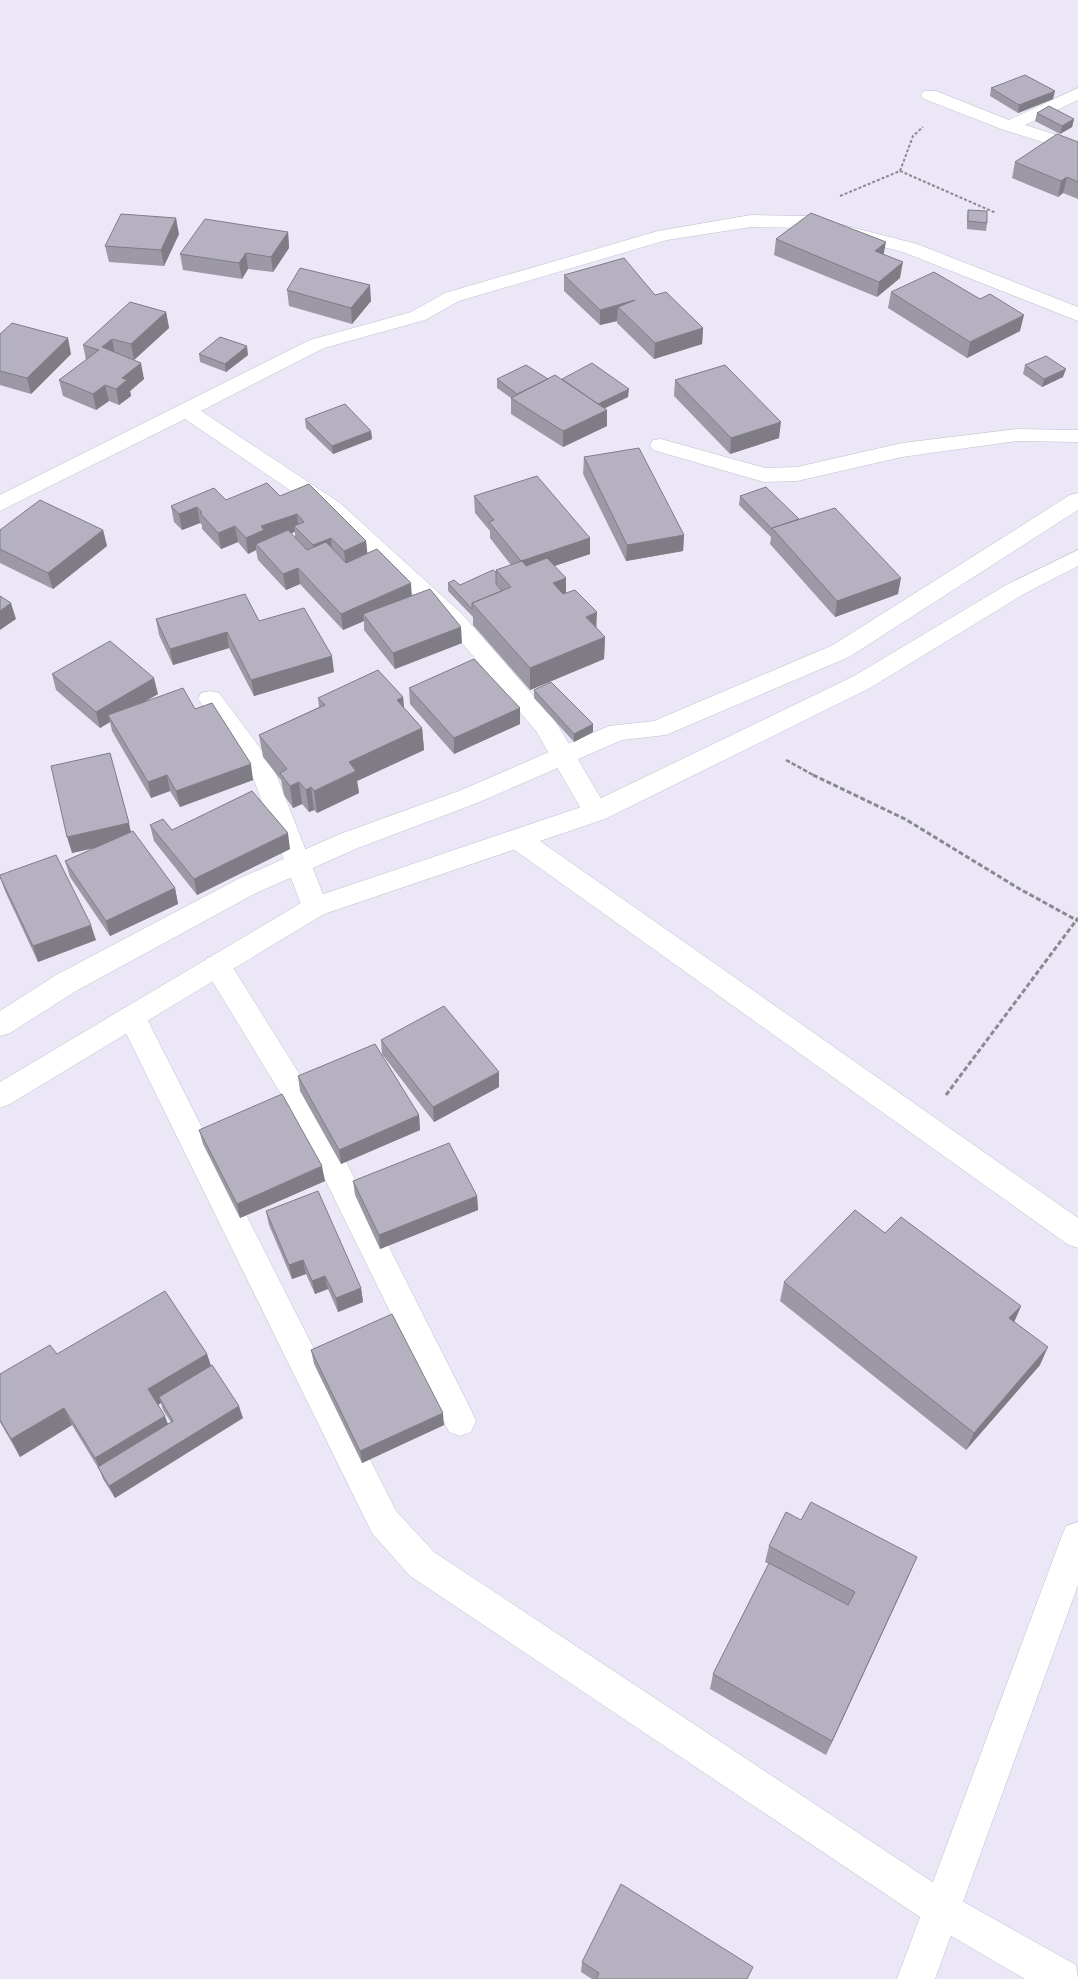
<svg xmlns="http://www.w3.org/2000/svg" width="1078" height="1979" font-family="Karla,sans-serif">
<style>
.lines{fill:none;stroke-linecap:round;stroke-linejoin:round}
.street-casing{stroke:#c3becd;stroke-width:1}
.secondary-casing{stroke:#c3becd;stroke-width:1}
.path-far2{stroke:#8b8892;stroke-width:2;stroke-dasharray:3 2;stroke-linecap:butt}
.path-far1{stroke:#8b8892;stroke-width:2.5;stroke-dasharray:4.5 2;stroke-linecap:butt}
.path{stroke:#8b8892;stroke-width:3;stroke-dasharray:5 2.5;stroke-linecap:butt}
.street{fill:#fff;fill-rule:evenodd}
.secondary{fill:#fff;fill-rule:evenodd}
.wall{fill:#9c98a5;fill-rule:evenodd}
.shaded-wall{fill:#7f7c86}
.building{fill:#b5b1c0;stroke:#7f7c86}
</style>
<rect width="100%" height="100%" fill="#ebe7f6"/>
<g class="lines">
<defs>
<path id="street" d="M1078,88V100L1025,125L1078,142V153L1004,130L924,99L921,95L924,91H936L1009,120Z
M751,215L808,216L917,244L1078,307V321L903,252L808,228L751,227L667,240L459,301L425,320L324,348L201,411L340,503L463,615L554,719L609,812L605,819L596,821L587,819L536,731L447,625L324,513L185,419L0,511V495L310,340L411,312L445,293L658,231Z
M1017,429L1078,430V442L1017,441L902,457L797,481L764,482L653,450L650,445L653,440L661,439L765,468L797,467L902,443Z
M210,691L219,693L272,764L328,907L324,914L315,917L306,914L302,907L249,767L198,699L201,693Z
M518,829L527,832L1078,1218V1248L1067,1244L509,846L505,839L509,832Z
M217,955L227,958L313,1096L471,1410L476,1421L471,1432L460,1436L449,1432L292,1112L203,966L207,958Z
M132,1006L142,1009L396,1511L434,1552L955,1897L1076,1965L1078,1979H1025L929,1923L410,1576L372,1533L118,1017L122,1009Z"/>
<path id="secondary" d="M1078,493V510L849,657L666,735L622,740L477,803L358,848L256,893L76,991L10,1033L0,1036V1011L56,975L238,879L340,834L459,791L609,726L654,721L833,645L1070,495Z
M1078,550V566L1022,595L870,688L605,819L324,914L10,1104L0,1108V1082L306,900L587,805L854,676L1006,585Z
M1078,1522V1585L935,1979H897L1061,1538L1066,1526Z"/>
</defs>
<!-- street casing -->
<use href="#street" class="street-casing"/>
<!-- secondary casing -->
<use href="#secondary" class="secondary-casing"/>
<!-- path-far2 -->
<path class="path-far2" d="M900,171L996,213
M840,196L900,171L913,136L923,127"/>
<!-- path-far1 -->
<path class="path-far1" d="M786,760L815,776"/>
<!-- path -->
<path class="path" d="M813,775L905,819L1018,888L1078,921
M946,1095L1078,918"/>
<!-- street -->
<use href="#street" class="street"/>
<!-- secondary -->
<use href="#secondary" class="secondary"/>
</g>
<!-- wall -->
<path class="wall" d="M991,88L1053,99L1018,113L990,96Z
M1037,113L1074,119L1072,127L1060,134L1035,121Z
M1078,142V199L1063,193L1058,197L1012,178L1015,162Z
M968,210L987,223L986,231L967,229V218Z
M288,232L289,248L273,272L248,269L242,279L183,270L180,254Z
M179,234L164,266L109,262L105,246Z
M776,239L884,254L900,278L877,297L774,255Z
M564,275L655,295L703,328L702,344L654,359L617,323V321L600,325L564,291Z
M287,290L371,301L352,324L289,306Z
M891,292L1020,331L967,358L888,308Z
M166,312L169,328L134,360L144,379L130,391L131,396L119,405L109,401L96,410L63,396L59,380L86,360L83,345Z
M0,334L71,354L31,394L0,385Z
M199,354L248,355L226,372L200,362Z
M1025,365L1063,377L1042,387L1023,374Z
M497,379H548L562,380L628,397L605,408L607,426L563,447L511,414V398L497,388Z
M675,380L779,438L730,454L674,396Z
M305,419L371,431L372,439L333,454L306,428Z
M584,457L684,535L683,551L626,561L583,474Z
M280,496L366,541L367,554L462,643L395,669L364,630V621L343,630L300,584L286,590L258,560L256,550L248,554L238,542L221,549L202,529V525L200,523L182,530L174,522L171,506L226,500ZM295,532V538L291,533Z
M474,496L590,538V554L554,566L566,578V593L605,637L604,659L530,690L473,625V617L448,591V583L460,585L496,572V570L511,565L490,538V531L475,513Z
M740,496L799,519L898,594L835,617L770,544L771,537L739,505Z
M0,530H103L107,546L53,589L0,563Z
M156,619L259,621L334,672L254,696L229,648L173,665L159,635Z
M52,674L158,694L144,702L195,709L253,780L180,807L170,791L151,798L112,731L110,722L100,728L56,690Z
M409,688L520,708V724L454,754L410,704Z
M534,690L593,732L574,742L534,698Z
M403,697L404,708L422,728L424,750L357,781L359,793L317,813L314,810L309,812L302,804L293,808L284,795L281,780L263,757L259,735L319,707L318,698Z
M110,753L131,832L175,888L178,904L110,936L70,877L65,861L95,848L72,853Z
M150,825L172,830L290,849L197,895L154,841Z
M0,877L96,940L38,962L5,891Z
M381,1040L499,1072V1087L434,1122L382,1054Z
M298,1076L419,1115L420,1130L341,1164L300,1091Z
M199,1130L325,1181L240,1218L203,1144Z
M353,1181L477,1196L478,1210L380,1249L355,1195Z
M266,1211L361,1288L363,1302L338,1312L328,1289L315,1294L306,1274L292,1279L269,1225Z
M885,1233L1021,1306L1014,1321L1040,1365L966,1450L780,1301L784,1282Z
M311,1350L444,1425L362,1463L314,1364Z
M57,1354H207L211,1366L243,1418L115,1498L103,1479L100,1471L72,1425L20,1457L0,1422V1374ZM161,1403L163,1410L171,1422L168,1424L158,1405Z
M801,1520L910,1573L826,1755L710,1689L713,1674L769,1564L765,1562L769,1546Z
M582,1962L748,1979H592L581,1972Z"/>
<!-- shaded-wall -->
<path class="shaded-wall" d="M1055,91L1053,99L1018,113L1019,105Z
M1074,119L1072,127L1060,134L1062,126Z
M1067,177L1063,193L1058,197L1061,181Z
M176,218L179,234L164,266L161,250Z
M288,232L289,248L273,272L271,257Z
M886,242L883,258L875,251Z
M246,253L248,269L242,279L239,263Z
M903,262L900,278L877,297L879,282Z
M370,285L371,301L352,324L351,308Z
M635,300L618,307L617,321L600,325V310Z
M166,312L169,328L134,360L131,344Z
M1024,315L1020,331L967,358L970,342Z
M703,328L702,344L654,359L655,343Z
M68,338L71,354L31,394L27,378Z
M112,339L115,355L102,347Z
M247,346L248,355L226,372L225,364Z
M141,363L144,379L130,391L131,396L119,405L116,389L122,378Z
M1066,369L1063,377L1042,387L1044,379Z
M105,385L109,401L96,410L93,394Z
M629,389L628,397L597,412V404Z
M607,410V426L563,447V431Z
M781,422L779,438L730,454L731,438Z
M371,431L372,439L333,454L332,446Z
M197,507L200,523L182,530L179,514Z
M297,514L299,531L294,526L295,532L266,541L256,544V550L248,554L246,538L261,526Z
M235,526L238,542L221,549L218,533Z
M103,530L107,546L53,589L48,573Z
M684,535L683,551L626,561L627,545Z
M331,538L332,554L315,561L313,545Z
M590,538V554L522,577L521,561Z
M366,541L368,558L346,567L344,551Z
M298,568L300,584L286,590L283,574Z
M566,578V601L553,583Z
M901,578L898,594L835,617L837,601Z
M411,583L412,599L363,614L364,621L343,630L341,614Z
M11,603L16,619L0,630V611Z
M597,612L596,635L586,617Z
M461,627L462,643L395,669L393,653Z
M227,632L229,648L173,665L170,649Z
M605,637L604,659L530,690V668Z
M332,656L334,672L254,696L251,680Z
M154,678L158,694L112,721L108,715L110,722L100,728L96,712Z
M403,697L405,720L397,700Z
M520,708V724L454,754V738Z
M593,724V732L574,742V734Z
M422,728L424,750L357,781L359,793L317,813L314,791L349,762Z
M251,764L253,780L180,807L176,791Z
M167,775L170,791L151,798L148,782Z
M299,782L302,804L293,808L290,786Z
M311,787L314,810L309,812L306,790Z
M129,823L132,839L72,853L67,837Z
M288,833L290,849L197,895L194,879Z
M175,888L178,904L110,936L106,921Z
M91,925L96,940L38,962L33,946Z
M499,1072V1087L434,1122L433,1107Z
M419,1115L420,1130L341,1164L339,1150Z
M322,1166L325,1181L240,1218L237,1204Z
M477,1196L478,1210L380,1249L379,1235Z
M303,1260L306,1274L292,1279L289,1265Z
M325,1276L328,1289L315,1294L312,1281Z
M361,1288L363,1302L338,1312L336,1298Z
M1021,1306L1013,1325L1009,1318Z
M1048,1347L1040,1365L966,1450L974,1433Z
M207,1354L213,1372L159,1397L161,1403L155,1407L148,1389Z
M239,1406L243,1418L115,1498L109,1486Z
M64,1408L72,1425L20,1457L11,1439Z
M443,1413L444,1425L362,1463L360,1451Z
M165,1416L171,1433L101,1472L95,1458Z
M917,1557L910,1573L826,1755L832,1741Z"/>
<!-- building -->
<path class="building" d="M1025,75L1055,91L1019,105L991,88Z
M1049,106L1074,119L1062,126L1037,113Z
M1057,134L1078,142V182L1067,177L1061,181L1015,162Z
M968,210L987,211V223L968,221Z
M811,213L886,242L875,251L903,262L879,282L776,239Z
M121,214L176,218L161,250L105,246Z
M205,219L288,232L271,257L246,253L239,263L180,254Z
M624,258L655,295L666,292L703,328L655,343L618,307L635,300L600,310L564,275Z
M300,268L370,285L351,308L287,290Z
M934,272L980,299L990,294L1024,315L970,342L891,292Z
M130,302L166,312L131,344L112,339L102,347L141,363L122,378L127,380L116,389L105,385L93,394L59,380L99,350L83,345Z
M12,323L68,338L27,378L0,371V334Z
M220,337L247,346L225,364L199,354Z
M1046,356L1066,369L1044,379L1025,365Z
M592,363L629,389L598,404L562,379Z
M526,365L548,379L517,394L497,379Z
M725,365L781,422L731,438L675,380Z
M555,375L607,410L563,431L511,398Z
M345,404L371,431L332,446L305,419Z
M639,448L684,535L627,545L584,457Z
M537,476L590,538L521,561L489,522L494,520L474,496Z
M267,483L280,496L309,484L366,541L344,551L331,538L313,545L294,526L304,522L297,514L261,526L264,530L246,538L235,526L218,533L200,513L202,512L197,507L179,514L171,506L214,488L226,500Z
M766,487L799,519L772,528V529L740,496Z
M40,500L103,530L48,573L0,549V530Z
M835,508L901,578L837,601L772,528Z
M288,530L307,550L326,542L346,563L377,549L411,583L341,614L298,568L283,574L256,544Z
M547,558L566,578L553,583L563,594L575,590L597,612L586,617L605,637L530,668L472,603L511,587L496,570L522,561L526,566Z
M493,570L496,572V584L502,591L472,603V609L448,583L454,580L460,585Z
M430,589L461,627L393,653L363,614Z
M245,594L259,621L304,608L332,656L251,680L227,632L170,649L156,619Z
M0,596L11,603L0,611Z
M110,641L154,678L96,712L52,674Z
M474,659L520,708L454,738L409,688Z
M378,670L403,697L397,700L422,728L349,762L356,771L314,791L311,787L306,790L299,782L290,786L280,773L287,769L259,735L325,705L318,698Z
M551,682L593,724L574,734L534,690Z
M183,688L195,709L212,703L251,764L176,791L167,775L148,782L108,715Z
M110,753L129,823L67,837L51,766Z
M252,791L288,833L194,879L150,825L163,819L172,830Z
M133,831L175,888L106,921L65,861Z
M56,855L91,925L33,946L0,877V875Z
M444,1006L499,1072L433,1107L381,1040Z
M375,1044L419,1115L339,1150L298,1076Z
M282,1094L322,1166L237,1204L199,1130Z
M449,1143L477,1196L379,1235L353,1181Z
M318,1191L361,1288L336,1298L325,1276L312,1281L303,1260L289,1265L266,1211Z
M855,1210L885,1233L901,1217L1021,1306L1009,1318L1048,1347L974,1433L784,1282Z
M165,1291L207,1354L148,1389L165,1416L95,1458L64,1408L11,1439L0,1420V1374L50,1345L57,1354Z
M392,1314L443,1413L360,1451L311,1350Z
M212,1365L239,1406L109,1486L98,1467L173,1421L159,1397Z
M811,1502L917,1557L832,1741L713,1674L769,1563L848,1605L855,1592L769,1546L786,1512L801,1520Z
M621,1884L753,1967L747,1979H596L599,1973L582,1962Z"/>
</svg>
